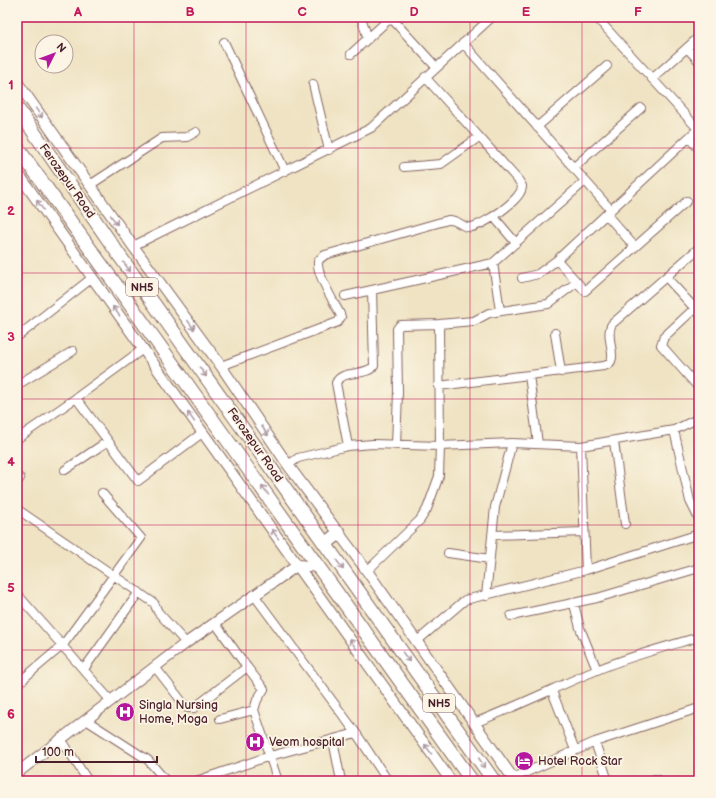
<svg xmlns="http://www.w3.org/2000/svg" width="716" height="798" font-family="'Balsamiq Sans',sans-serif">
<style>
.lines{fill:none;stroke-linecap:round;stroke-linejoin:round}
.minor-casing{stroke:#846460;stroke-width:10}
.tertiary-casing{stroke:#846460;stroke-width:12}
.trunk-casing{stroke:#846460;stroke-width:15}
.minor{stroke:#fff;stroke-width:8}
.tertiary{stroke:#fff;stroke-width:10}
.trunk{stroke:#fff;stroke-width:13}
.oneway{stroke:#ae9aa0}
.grid{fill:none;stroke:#c2185b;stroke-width:1;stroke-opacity:0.55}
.labels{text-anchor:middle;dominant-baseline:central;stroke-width:3.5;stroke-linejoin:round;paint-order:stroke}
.shield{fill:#fcf5e5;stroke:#7f5f63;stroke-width:1}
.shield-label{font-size:11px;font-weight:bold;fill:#4a1f2b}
.street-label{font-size:12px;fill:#4a1f2b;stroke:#fcf5e5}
.poi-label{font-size:12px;fill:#4a1f2b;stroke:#fcf5e5;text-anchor:start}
.neatline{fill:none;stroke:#c2185b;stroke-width:1.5}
.grid-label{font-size:13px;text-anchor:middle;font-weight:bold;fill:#c2185b}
</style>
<rect width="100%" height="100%" fill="#fcf5e5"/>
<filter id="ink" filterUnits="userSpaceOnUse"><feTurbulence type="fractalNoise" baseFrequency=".025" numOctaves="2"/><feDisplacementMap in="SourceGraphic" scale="8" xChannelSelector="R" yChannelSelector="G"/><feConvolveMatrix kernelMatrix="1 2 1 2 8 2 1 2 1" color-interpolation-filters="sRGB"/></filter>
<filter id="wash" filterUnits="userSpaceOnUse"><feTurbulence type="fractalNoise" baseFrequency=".012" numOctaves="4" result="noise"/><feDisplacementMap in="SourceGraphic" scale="16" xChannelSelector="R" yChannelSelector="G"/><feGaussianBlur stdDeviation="0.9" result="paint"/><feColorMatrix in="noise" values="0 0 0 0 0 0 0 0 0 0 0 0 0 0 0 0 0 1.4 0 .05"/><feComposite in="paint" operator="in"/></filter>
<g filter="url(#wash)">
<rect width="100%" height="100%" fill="#efe3c3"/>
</g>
<g filter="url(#ink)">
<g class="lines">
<defs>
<path id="minor" d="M361,17L368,39
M224,42L285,171
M463,43L611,210
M687,48L699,61
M351,54L387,21L393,20L436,67
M652,79L699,37
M313,84L329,150
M537,127L607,66
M689,138L699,149
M404,167L441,164L479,137
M573,168L641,108
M90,185L162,138L187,137L196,132
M606,214L635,247
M494,217L516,243
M133,246L371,128L492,17
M557,260L585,291L687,201
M493,263L500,311
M666,277L699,313
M522,278L538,274L557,260L698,129L596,17
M345,296L493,263L585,181
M695,308L664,337L661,345L699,388
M555,333L561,372
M17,337L92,278
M221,366L338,322L341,317L340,314C335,304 316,273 318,262C319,259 322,257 325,255L448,220C459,219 462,229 471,227C484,225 523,199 522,186L519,181L425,77
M17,385L73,351
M438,386L529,375
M76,398L143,349
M674,430L690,501L699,519
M17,439L76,398L138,481L202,433
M614,441L625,524
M538,444L529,375L604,366C622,362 603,337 612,324L699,248
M396,445L398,392L397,329L400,325L439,324L474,321L489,313L548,304L577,282
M348,446L336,383C342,369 365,377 374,366L372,290
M581,446L586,570
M288,465L298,458L348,446L373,444L440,446L512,443L581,446L674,430L699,418
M65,470L108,441
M17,482L20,478
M17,509L154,603L158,612L186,643
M492,535L584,532
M448,553L490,559
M367,571L420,520L427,509L439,476L440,446L439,324
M17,594L111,701
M254,595L356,733L388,781
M486,596L495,507L512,443
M574,604L580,628L597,670
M511,616L597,598L699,568
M416,642L465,600L586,570L699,534
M155,667L187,708H194L247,667L215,623
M247,667L264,689L257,700L254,710L278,781
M84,669L139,592
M17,674L24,679
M17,684L63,645L141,538L102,493
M552,691L575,750
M220,719L254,710
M86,720L148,760L166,781
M474,723C516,707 556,687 597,670C630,656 665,647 699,637
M61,739L88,781
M333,740L341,781
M595,742L608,781
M513,778L595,742L699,708
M196,781L270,756L356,733
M647,781L655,779L661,781"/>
<path id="tertiary" d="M17,82L133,246L221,366L288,465L367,571L515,781
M17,172L451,781
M17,773L186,643L298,565L319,567"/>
<path id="trunk" d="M17,108L119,255L494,781
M17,147L472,781
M325,544L339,533"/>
</defs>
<!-- minor casing -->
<use href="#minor" class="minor-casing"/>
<!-- tertiary casing -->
<use href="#tertiary" class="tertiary-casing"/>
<!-- trunk casing -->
<use href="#trunk" class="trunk-casing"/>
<!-- minor -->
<use href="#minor" class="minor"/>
<!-- tertiary -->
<use href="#tertiary" class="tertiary"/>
<!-- trunk -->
<use href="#trunk" class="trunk"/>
</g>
<!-- one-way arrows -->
<defs><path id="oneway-shaft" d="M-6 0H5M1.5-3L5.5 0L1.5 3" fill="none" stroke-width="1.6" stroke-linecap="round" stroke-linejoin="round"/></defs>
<g class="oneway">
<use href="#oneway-shaft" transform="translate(39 113) rotate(55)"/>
<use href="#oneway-shaft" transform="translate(40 205) rotate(-125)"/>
<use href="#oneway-shaft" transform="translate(114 220) rotate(55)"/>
<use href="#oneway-shaft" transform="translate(127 267) rotate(54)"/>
<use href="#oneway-shaft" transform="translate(116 311) rotate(-126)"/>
<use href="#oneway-shaft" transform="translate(191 325) rotate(54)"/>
<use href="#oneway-shaft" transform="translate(203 372) rotate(54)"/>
<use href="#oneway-shaft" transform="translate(191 417) rotate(-125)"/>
<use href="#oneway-shaft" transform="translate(265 431) rotate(56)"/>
<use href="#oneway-shaft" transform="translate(265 490) rotate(-126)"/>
<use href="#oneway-shaft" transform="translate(275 534) rotate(-126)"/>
<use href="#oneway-shaft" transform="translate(340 565) rotate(54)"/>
<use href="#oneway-shaft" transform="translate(353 644) rotate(-125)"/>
<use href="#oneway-shaft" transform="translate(406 657) rotate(54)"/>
<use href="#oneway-shaft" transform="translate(428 749) rotate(-126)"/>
<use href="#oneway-shaft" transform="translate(482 763) rotate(56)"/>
</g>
</g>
<!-- grid -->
<path class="grid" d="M134,17V781M246,17V781M358,17V781M470,17V781M582,17V781M17,148H699M17,273H699M17,399H699M17,525H699M17,650H699"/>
<!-- icons -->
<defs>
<symbol id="hospital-disc" viewBox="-11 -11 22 22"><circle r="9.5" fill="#b5179e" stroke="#fcf5e5"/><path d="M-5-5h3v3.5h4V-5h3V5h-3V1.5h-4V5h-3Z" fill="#fff"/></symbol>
<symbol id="hotel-disc" viewBox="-11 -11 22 22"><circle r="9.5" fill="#b5179e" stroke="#fcf5e5"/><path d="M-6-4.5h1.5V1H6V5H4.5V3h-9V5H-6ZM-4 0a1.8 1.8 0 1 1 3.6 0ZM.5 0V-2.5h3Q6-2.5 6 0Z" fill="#fff"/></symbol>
</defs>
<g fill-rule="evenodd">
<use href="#hospital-disc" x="114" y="701" width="22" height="22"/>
<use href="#hospital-disc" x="244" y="731" width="22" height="22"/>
<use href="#hotel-disc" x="513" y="750" width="22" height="22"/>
</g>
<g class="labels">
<!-- shield labels -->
<g class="shield">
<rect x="126" y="278" width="32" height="18" rx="3"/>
<rect x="423" y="694" width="32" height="18" rx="3"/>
</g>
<g class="shield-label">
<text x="142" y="287">NH5</text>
<text x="439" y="703">NH5</text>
</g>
<!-- street labels -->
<g class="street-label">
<text transform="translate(67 181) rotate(55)">Ferozepur Road</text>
<text transform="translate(255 445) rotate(55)">Ferozepur Road</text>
</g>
<!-- poi labels -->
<g class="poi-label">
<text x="139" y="705">Singla Nursing<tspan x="139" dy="14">Home, Moga</tspan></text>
<text x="269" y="742">Veom hospital</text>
<text x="538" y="761">Hotel Rock Star</text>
</g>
</g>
<!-- margin -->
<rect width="716" height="798" fill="none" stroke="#fcf5e5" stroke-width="44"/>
<!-- north arrow -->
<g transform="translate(54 54) rotate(48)"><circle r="19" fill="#fcf5e5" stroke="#b59f9b"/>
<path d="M0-3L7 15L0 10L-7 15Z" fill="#b5179e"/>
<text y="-6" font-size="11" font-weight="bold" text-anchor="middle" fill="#4a1f2b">N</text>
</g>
<!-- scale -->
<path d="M36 756v6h121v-6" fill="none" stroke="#4a1f2b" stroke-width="2"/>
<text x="42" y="756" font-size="12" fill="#4a1f2b" stroke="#fcf5e5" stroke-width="3" paint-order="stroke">100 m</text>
<rect x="22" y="22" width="672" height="754" class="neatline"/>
<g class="grid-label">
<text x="78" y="16">A</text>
<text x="190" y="16">B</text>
<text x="302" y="16">C</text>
<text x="414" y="16">D</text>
<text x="526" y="16">E</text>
<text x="638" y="16">F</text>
<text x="11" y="89">1</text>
<text x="11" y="215">2</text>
<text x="11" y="341">3</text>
<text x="11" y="466">4</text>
<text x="11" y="592">5</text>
<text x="11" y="718">6</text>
</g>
</svg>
